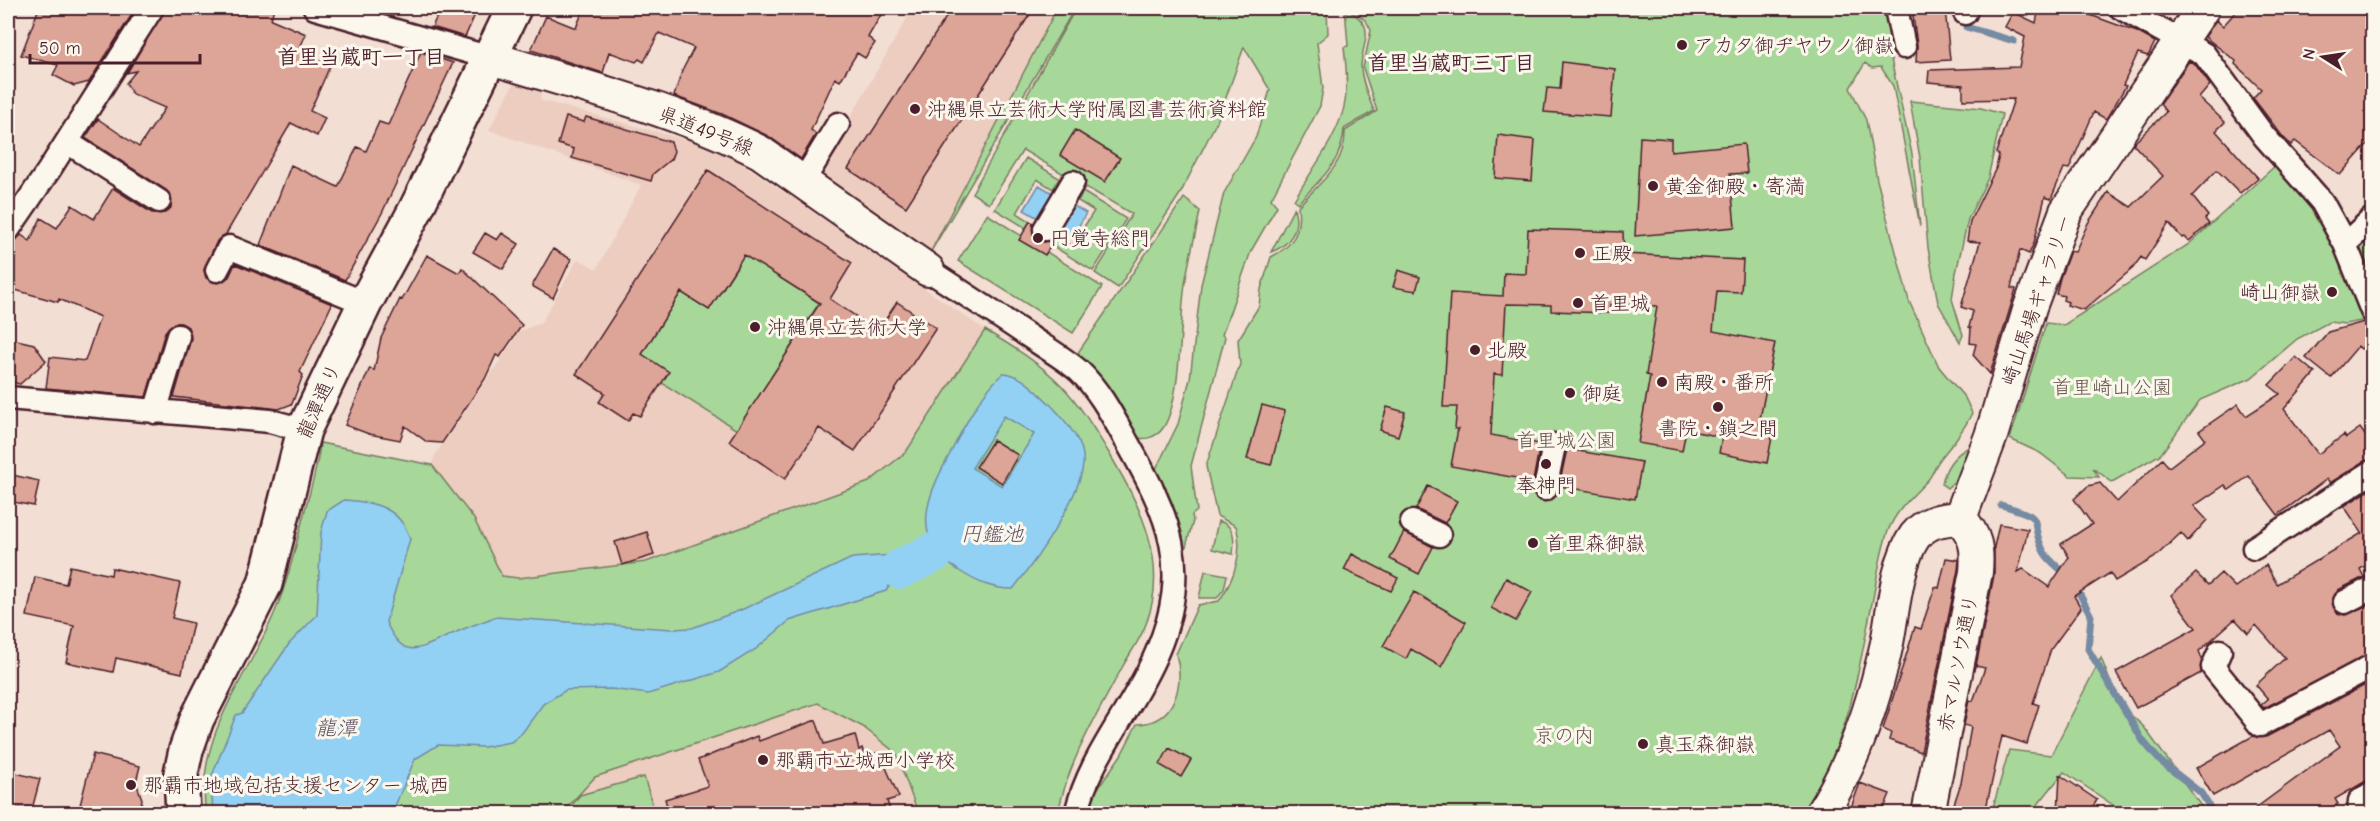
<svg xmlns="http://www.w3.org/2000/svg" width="2380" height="821" font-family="'Comic Neue','Klee One',sans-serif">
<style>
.built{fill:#eccdc0}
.green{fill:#a7d899;stroke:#787c62;stroke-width:1.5}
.water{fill:#92d1f3;stroke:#758aa3;stroke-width:1.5;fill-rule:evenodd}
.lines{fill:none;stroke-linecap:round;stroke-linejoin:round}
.stream{stroke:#758aa3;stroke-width:7}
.river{stroke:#92d1f3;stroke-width:40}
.building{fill:#dda597;stroke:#4a1f2b;stroke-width:1.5}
.street-casing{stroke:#4a1f2b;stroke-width:27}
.secondary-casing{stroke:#4a1f2b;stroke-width:36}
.primary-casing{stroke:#4a1f2b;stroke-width:38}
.street{stroke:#fbf7ec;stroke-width:22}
.secondary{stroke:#fbf7ec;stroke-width:32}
.primary{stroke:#fbf7ec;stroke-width:33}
.poi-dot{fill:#4a1f2b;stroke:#fbf7ec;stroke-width:2}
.labels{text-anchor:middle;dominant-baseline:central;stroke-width:6;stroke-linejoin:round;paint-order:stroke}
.poi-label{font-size:20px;fill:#4a1f2b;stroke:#fbf7ec;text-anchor:start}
.street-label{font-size:20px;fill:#4a1f2b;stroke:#fbf7ec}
.park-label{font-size:20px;fill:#66564c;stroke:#fbf7ec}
.neighbourhood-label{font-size:21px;font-weight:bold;fill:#4a1f2b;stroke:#fbf7ec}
.water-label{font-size:21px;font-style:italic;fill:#605467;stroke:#fbf7ec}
</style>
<rect width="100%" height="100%" fill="#f2ded2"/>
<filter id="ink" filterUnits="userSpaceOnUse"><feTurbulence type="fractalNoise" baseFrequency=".0167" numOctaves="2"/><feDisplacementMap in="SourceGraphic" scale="12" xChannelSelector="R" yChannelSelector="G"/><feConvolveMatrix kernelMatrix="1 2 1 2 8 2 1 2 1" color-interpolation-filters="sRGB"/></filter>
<g filter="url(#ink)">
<!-- built -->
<path class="built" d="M913,8H1057L930,253L817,175Z
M514,83L541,91L540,100L694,142L740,162L985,330L906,452L869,482L646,562L518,578L502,576L474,519L432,465L435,455L520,331L541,323L578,259L597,269L641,185L489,130Z
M806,696L842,714L896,753L918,813L562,814L586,783L607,768Z"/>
<!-- green -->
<path class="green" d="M1057,8H1075L930,253Z
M1076,8H1327L1328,34L1317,43L1323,88L1320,106L1271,199L1277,206L1251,251L1222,335L1225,337L1191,466L1197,511L1192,515L1193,521L1184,554L1180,529L1172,506L1156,481V469L1178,424L1190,379L1201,285L1224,193L1256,137L1270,90L1244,47L1219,117L1180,194L1118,288L1095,273L1132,214L1023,150L989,204L972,193Z
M1345,8C1378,27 1363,36 1361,66C1361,81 1369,98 1374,111L1344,129C1342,164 1320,179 1298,203L1294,200C1310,172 1340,134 1345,102C1348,84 1346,65 1344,47L1348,46Z
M1351,8H1887L1896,53L1890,55L1912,154L1920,226L1893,86L1881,67L1872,68L1865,63L1850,88L1866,120L1877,180L1909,301L1939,367L1965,398L1972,413C1964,430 1953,443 1941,458C1935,465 1933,475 1927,481C1911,498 1897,509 1888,531C1880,554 1877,579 1872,603C1858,675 1846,754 1800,813L1089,814L1092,797L1121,755L1137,724C1175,723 1185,684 1176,654L1198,605L1219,601C1234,580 1244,551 1236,526L1217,516L1206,466L1240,364L1238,340L1259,306L1261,289L1271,257C1294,246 1301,231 1298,206C1320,183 1346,165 1345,131L1377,111L1363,68L1371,30L1366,21Z
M1910,101L1981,108L2002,114L1988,178L1968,219L1956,273L1952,299L1963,335L1960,342L1938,303L1928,248L1920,158Z
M1026,158L1059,178L1053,189L1037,179L1017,213L1030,221L1026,228L995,209Z
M2276,165L2354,246L2372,231V280L2364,266L2346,272L2366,320L2345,324L2329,322L2297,339L2251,378L2200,400L2161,454L2112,482L2093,468L2099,477L2070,476L2040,453L2010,439L2046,323L2064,325L2189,244Z
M1083,192L1126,219L1093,271L1051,245L1056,237L1072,246L1094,211L1078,201Z
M1184,198L1200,211C1195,238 1187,265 1184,292C1180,325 1181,402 1163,428C1157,437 1144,441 1135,437L1075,357Z
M1294,208C1300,228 1291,245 1271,252Z
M987,214L1102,287L1073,333L958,261Z
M737,250L819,303L737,430L662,383L642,354L681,292L709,310L737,267Z
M985,330C1012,346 1040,363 1062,386C1081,406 1095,430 1109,453C1140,506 1170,562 1146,624C1141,638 1131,652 1124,664C1098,713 1069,759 1058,813H918L896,753L863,727L818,703L595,777L562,813L206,814C194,738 246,680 274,614C288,582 295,548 304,514C310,490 318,468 320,443L432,465L474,519L502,576L518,578L646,562L869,482L906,452Z
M1969,447C1970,466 1960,477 1947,488L1942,484C1945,466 1954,455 1969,447Z
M1218,521C1235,525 1235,538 1233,554L1212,549Z
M1205,571L1227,575L1224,589L1217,598H1199Z
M2101,658L2119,704L2144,727L2206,813H2125L2064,772L2031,813H1993L1992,811L2009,750L2051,755Z
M644,777L655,813H566L580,795Z"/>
<!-- water -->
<path class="water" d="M1039,185L1086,213L1072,238L1024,210Z
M1003,373C1020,373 1036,391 1048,402C1060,414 1081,438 1083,455C1088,488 1034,563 1013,589C992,589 976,582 958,570C904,537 931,489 954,446C968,419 981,394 1003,373ZM1004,416L1034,434L1002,486L972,468Z
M344,500C375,502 400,507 410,539L386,622C403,661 418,650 450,635C464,628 479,623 495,617L672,629L692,628L741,610L852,558L892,555L897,559L900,569L886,591L789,621L756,649L719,672L648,694L611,689L566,690L543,704L522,733L511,742L484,747L438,745L415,759L392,813H213L211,778L236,715L242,713L289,644L317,615L321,532L327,511Z"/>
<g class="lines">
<!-- stream -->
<path class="stream" d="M1967,17L1966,27L2014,41
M2001,505C2051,519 2026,517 2044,552C2049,561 2060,568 2067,576
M2076,587L2091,616L2088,649L2143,741L2160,761L2201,793L2214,814"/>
<!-- river -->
<path class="river" d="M900,569L935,552"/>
</g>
<!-- building -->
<path class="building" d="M39,8H136L89,82L74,86L53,75L58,65L21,55Z
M165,8H274L271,19L306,34L298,52L330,66L310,111L325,118L317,136L291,123L226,234L217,241L204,270L206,278L218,283L229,277L235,264L332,304L300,372L303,375L292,404L279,409L174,397L191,339L188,327L181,323H174L165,332L146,397L46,388L50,357L85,361L100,317L59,299L58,302L8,288V243L14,242L21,235L30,241L41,218L57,228L72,205L94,219L113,188L152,213H165L171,208V195L166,190L85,138L98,119L139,147L165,108L132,94L126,83L136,71L127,73Z
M441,8H478L465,37L432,27Z
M584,8H885L868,37L875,43L865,58L857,53L840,81L835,78L811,130L816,134L801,159L768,136L722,114L674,96L682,71L694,48L659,33L644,62L639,59L636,62L609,52L603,73L531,50L546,16L576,28Z
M952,8H1034L906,207L848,169Z
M1912,8H1945L1950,60L1916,62L1917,45Z
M2039,8H2084L2082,12L2137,32L2155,42L2148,56L2138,53L2123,85L2126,86L2106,119L2094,112L2069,169L2064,168L2051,199L2045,197L2034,243L2029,254L2020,250L2011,288L2016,289L1990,374L1973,355L1976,344L1970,343L1971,328L1969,327L1973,311L1961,307L1980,242L1967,241L1970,221L1996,168L1999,155L1996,153L2014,99L1963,100V85L1928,82L1929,70L2019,67L2025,37L2005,27L2013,12L2036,23Z
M2239,8H2373V138L2340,175L2295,141L2291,145L2283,137L2253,98L2261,89L2235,64L2236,61L2205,37L2216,20L2223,26Z
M421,52L453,63L382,213L345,280L260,245L291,165L338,187L357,147L366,151L379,122L388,125Z
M2189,61L2195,64L2210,85L2199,98L2225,122L2216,131L2258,178L2240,193L2217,170L2192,196L2208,216L2205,219L2209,224L2189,241L2185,237L2182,238L2169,223L2145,260L2141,257L2133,268L2084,310L2067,305L2068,302L2063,300L2064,296L2056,294L2060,278L2070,251L2075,252L2088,223L2108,192L2131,207L2163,176L2133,144L2166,112L2160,104Z
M1562,62L1615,69L1611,117L1544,112L1547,88L1560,89Z
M566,117L584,122L586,117L671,142L674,151L671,159L653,174L651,181L572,158L574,149L558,144Z
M1075,130L1120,158L1105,182L1060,155Z
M1498,135L1535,140L1532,181L1495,178Z
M1640,137L1671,139V151L1744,144L1747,173L1730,174L1735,227L1635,236Z
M708,170L852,263L830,299L878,331L897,302L936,328L855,451L819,428L785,479L729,441L820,303L744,255L709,310L681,292L642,354L669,372L640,416L633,413L628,421L599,402L605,393L576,374Z
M1030,221L1033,223V235L1039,241L1045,242L1056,237L1045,255L1019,240Z
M1528,229L1623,232L1624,254L1743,260L1741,292L1717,291L1713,331L1775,343L1759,424L1774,427L1767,463L1719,453L1722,437L1686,430L1682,451L1638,443L1650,376L1646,375L1657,306L1610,305L1609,313L1551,311V305L1506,304L1502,375L1494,374L1491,435L1540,444L1533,481L1451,466L1458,429H1455L1457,407H1443L1450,293L1503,296L1504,273L1526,274Z
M485,233L497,240L502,233L519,244L503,269L473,252Z
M553,249L571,259L553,298L532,286Z
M427,255L459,273L462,268L522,325L500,357L496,355L485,379L442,443L427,442L405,426L400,440L369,434L345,425L370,368L374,371L381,338L400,299L402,300Z
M1398,270L1420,277L1416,291L1393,287Z
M2364,322L2373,324V337L2361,349L2358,346L2331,378L2306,358L2328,332Z
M8,338L34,344L46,361L20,384L11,382L8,376Z
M2296,357L2315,373L2284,409L2318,454L2344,435L2346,438L2360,428L2373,446V459L2365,461L2330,483L2327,479L2278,515L2249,476L2229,490L2225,485L2194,506L2207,520L2188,541L2181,533L2154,558L2115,581L2110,573L2074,596L2081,608L2051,649L2033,703L2039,705L2027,744L2002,736L1985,813H1951L1961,783L1971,727L1964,725L1969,700L1973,701L1985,668L1976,666L1994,575V547L1999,524L2028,529L2018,572L2023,569L2049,587L2069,557L2061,544L2092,524L2074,499L2088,486L2100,483L2117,502L2162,459L2169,467L2205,439L2199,431L2238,404L2246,416L2280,394L2269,385Z
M1262,405L1285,411L1271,465L1247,459Z
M1387,407L1405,412L1398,436L1380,430Z
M993,440L1018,455L1002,483L976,467Z
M1567,449L1642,462L1635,499L1559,486Z
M8,474L39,481L34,506L8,501Z
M1428,486L1457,501L1445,523L1416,509Z
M2373,488V562L2360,569L2364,577L2338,590L2332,602L2337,613L2345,615L2373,603V653L2264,708L2261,705L2268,699L2256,685L2285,658L2256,625L2248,633L2235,619L2199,651L2202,659L2201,673L2136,708L2116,672L2196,628L2171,595L2196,573L2208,585L2221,573L2235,587L2266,565L2277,584L2362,533L2344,506Z
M647,532L654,555L622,565L615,542Z
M1404,532L1433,547L1419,574L1390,559Z
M1352,554L1398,578L1391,591L1344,570Z
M1946,558L1959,560L1958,570L1921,752L1889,740L1891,733L1883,729L1915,627L1921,629L1935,587L1939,588Z
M70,566L111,575L112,568L180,583L172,618L193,623L182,673L116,658L113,672L66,662L74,626L27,616L35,577L66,584Z
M1506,578L1532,592L1516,621L1491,608Z
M1414,592L1466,622L1441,667L1411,649L1406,659L1383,646Z
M2373,681V777L2335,799L2338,804L2322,813H2249L2340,746L2329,730L2213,796L2196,768L2253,736L2266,737Z
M816,720L824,744L855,735L859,750L862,748L865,757L879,752L899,797L887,801L891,813H669L665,799L708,786L698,760L757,736L759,741Z
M1169,748L1191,760L1181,777L1160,765Z
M93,754L140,766L136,782L142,799L139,813H78Z
M8,771L40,779L31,813H8Z
M2060,775L2097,800L2089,813H2058Z
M1860,783L1890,794L1882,813H1849Z"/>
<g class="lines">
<defs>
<path id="street" d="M315,8L491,58
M1896,8L1904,47
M2121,8L2204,54L2264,136L2322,202L2345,244L2372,311
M1965,13L1967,8
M67,142L159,201
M802,183L838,124
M1045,229L1073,182
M8,230L49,170L152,8
M2345,244L2372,219
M217,270L229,247L365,303
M928,270C962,292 996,314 1030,337C1046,348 1064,358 1079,371C1100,391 1113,417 1127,442C1169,516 1193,568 1157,652C1134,708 1090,754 1076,814
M8,398L270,421L304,430
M155,412L178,336
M1545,489L1554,445
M1412,522L1439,535
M2254,548L2372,472
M2345,602L2372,588
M2220,651L2213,667L2260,725L2372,666
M2359,814L2360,801L2372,793"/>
<path id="secondary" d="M491,58C578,85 678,110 760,152L928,270
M1960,518L1991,436L2030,307L2066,211L2203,8
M1821,814C1855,762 1874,702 1887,643C1893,612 1897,561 1915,536C1927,521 1942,519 1960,518
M1928,814L1976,572C1978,548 1976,536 1960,518"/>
<path id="primary" d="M183,814L181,773L186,750L197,719L265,584L304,430L365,303L415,211L514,8"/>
</defs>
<!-- street casing -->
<use href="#street" class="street-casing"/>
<!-- secondary casing -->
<use href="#secondary" class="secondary-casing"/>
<!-- primary casing -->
<use href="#primary" class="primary-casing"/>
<!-- street -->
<use href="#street" class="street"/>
<!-- secondary -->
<use href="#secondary" class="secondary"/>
<!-- primary -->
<use href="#primary" class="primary"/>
</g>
</g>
<!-- markers -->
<g class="poi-dot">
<circle cx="1682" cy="45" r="6"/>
<circle cx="915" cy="109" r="6"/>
<circle cx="1653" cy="186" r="6"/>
<circle cx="1038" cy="238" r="6"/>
<circle cx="1580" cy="253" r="6"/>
<circle cx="2332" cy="292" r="6"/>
<circle cx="1578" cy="303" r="6"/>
<circle cx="755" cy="327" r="6"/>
<circle cx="1475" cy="350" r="6"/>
<circle cx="1662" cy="382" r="6"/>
<circle cx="1570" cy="393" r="6"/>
<circle cx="1718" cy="407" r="6"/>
<circle cx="1546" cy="464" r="6"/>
<circle cx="1533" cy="543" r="6"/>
<circle cx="1643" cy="744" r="6"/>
<circle cx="763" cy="760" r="6"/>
<circle cx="131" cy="785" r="6"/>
</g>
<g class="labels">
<!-- poi labels -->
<g class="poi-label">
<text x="1694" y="45">アカタ御ヂヤウノ御嶽</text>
<text x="927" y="109">沖縄県立芸術大学附属図書芸術資料館</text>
<text x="1665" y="186">黄金御殿・寄満</text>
<text x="1050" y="238">円覚寺総門</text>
<text x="1592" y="253">正殿</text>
<text x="2320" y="292" text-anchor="end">崎山御嶽</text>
<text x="1590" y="303">首里城</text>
<text x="767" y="327">沖縄県立芸術大学</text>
<text x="1487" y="350">北殿</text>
<text x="1674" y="382">南殿・番所</text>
<text x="1582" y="393">御庭</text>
<text x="1718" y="428" text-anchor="middle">書院・鎖之間</text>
<text x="1546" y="485" text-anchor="middle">奉神門</text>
<text x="1545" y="543">首里森御嶽</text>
<text x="1655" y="744">真玉森御嶽</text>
<text x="775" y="760">那覇市立城西小学校</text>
<text x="143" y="785">那覇市地域包括支援センター 城西</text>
</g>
<!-- street labels -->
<g class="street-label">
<text transform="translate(706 131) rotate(22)">県道49号線</text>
<text transform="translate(2037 300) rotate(-71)">崎山馬場ギャラリー</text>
<text transform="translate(319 401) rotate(-66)">龍潭通り</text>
<text transform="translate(1958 663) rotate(-79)">赤マルソウ通り</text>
</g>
<!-- park labels -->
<g class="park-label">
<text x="2112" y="387">首里崎山公園</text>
<text x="1566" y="440">首里城公園</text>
<text x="1564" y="735">京の内</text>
</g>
<!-- neighbourhood labels -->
<g class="neighbourhood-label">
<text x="361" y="57">首里当蔵町一丁目</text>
<text x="1451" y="63">首里当蔵町三丁目</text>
</g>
<!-- water labels -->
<g class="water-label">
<text x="992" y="534">円鑑池</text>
<text x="336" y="728">龍潭</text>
</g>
</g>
<!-- margin -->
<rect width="2380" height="821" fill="none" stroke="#fbf7ec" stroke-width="30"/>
<rect x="15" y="15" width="2350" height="791" fill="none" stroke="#4a1f2b" stroke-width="2" filter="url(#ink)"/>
<!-- north arrow -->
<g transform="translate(2323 57) rotate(282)" stroke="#fbf7ec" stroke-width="4.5" paint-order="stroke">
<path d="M0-4.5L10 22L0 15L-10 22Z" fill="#4a1f2b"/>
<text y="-9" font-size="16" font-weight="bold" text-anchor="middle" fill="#4a1f2b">N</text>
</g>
<!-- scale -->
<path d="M30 54v9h170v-9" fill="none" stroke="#4a1f2b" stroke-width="3"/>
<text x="39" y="54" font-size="18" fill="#4a1f2b" stroke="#fbf7ec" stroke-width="4.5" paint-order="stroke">50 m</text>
</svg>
